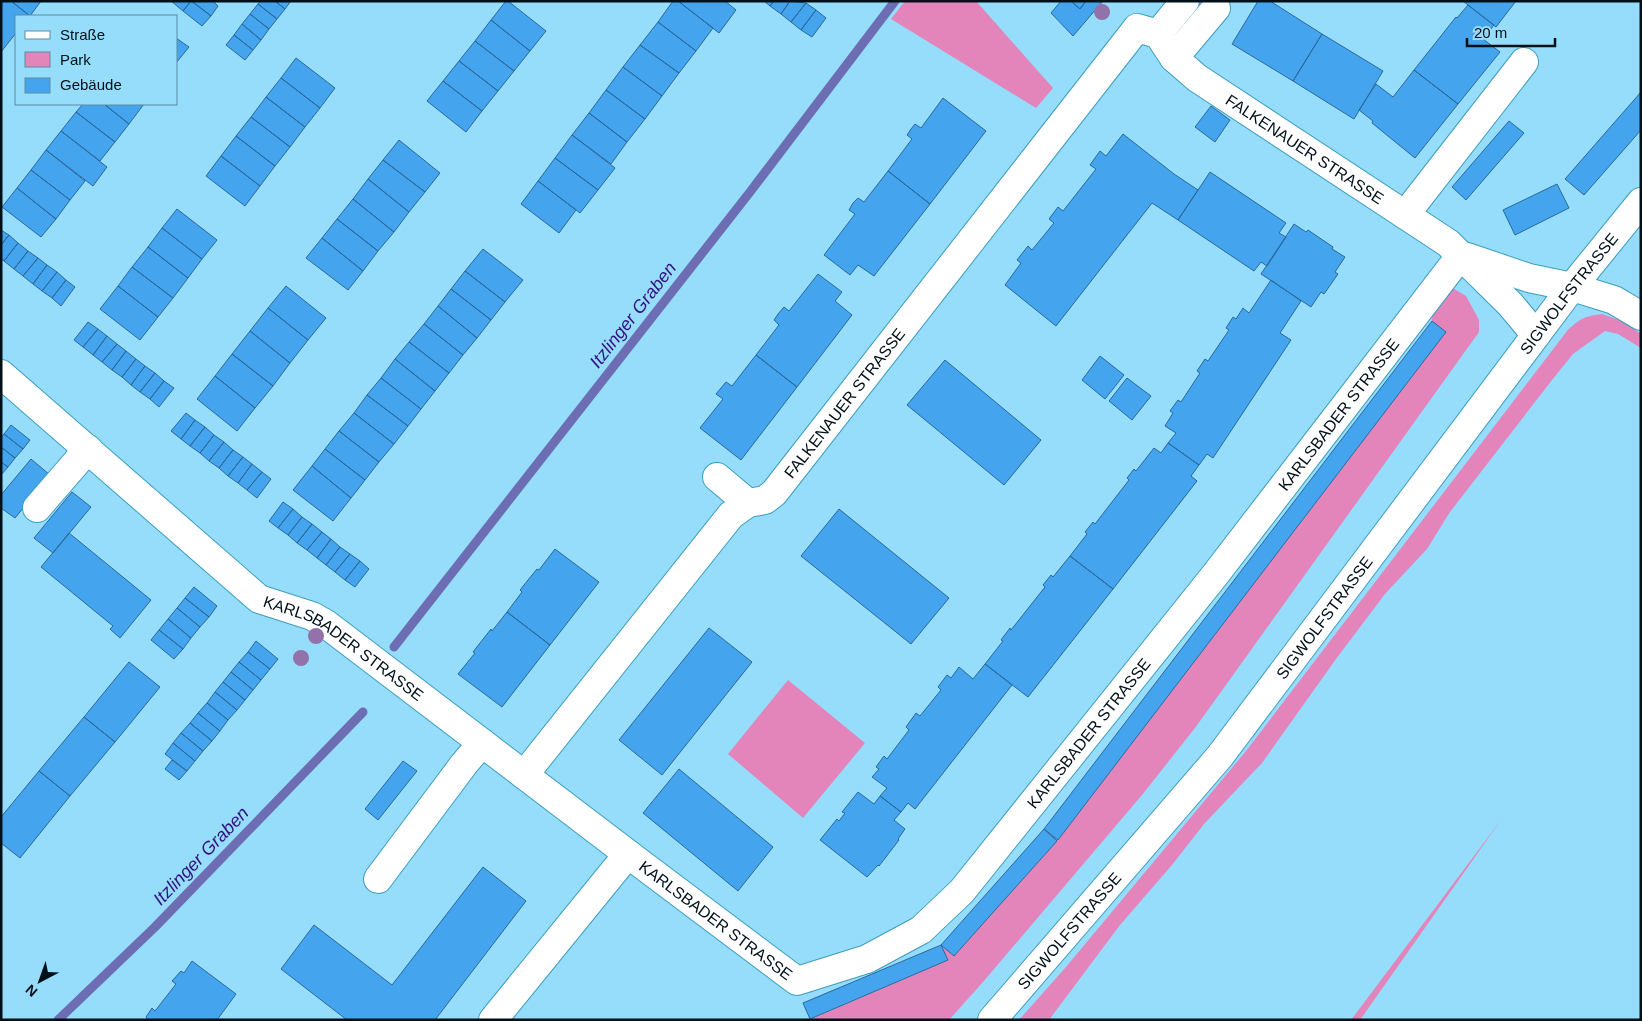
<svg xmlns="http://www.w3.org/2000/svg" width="1642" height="1021" font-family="Arial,sans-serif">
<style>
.green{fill:#e385bb}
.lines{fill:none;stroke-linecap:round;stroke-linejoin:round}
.stream{stroke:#6d6db4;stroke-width:9}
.building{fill:#45a4ee;stroke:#29699b}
.minor-casing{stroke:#3c9dbf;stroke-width:30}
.minor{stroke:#fff;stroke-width:28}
.tree{fill:#9371ab}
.labels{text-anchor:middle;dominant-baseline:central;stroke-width:4;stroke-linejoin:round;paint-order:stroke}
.street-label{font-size:16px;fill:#001018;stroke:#96ddfb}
.water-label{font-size:18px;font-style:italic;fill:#331184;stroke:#96ddfb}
</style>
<rect width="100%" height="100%" fill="#96ddfb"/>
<!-- green -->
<path class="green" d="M905,1H976L1053,88L1036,108L891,19Z
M1451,287L1466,296L1479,320V332L1195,728L1142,795L983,982L949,1020H809L947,960L941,945L954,956L1057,841L1044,829L1058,840L1446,332L1432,321L1433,301Z
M1602,314L1624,322L1641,334V348L1618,334L1605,331L1573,354L1552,380L1450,512L1427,549L1385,594L1336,659L1262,763L1204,824L1172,865L1120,925L1049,1020H1019L1066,967L1246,751L1567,331C1579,319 1585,316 1602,314Z
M788,680L865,743L803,818L728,754Z
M1501,820L1360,1020H1351Z"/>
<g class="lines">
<!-- stream -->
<path class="stream" d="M394,647L750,192L895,1
M58,1020L155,927L363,712"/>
</g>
<!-- building -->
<path class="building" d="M1,1H11L30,16H16V33L1,52Z
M11,1H41L30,16Z
M171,1H191L183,11Z
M191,1L211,16L202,26L183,11Z
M192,1H213L218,6L211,16Z
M260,1H275L285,9L277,19L258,4Z
M275,1H291L285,9Z
M506,1H508L546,31L530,51L491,20Z
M673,1H678L713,28L696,51L658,22Z
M678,1H725L736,10L719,33Z
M764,1H774L770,6Z
M774,1H790L781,14L770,6Z
M790,1L806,3L791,22L781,14Z
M1061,1H1071L1080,9L1086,1H1103L1073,36L1051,13Z
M1071,1H1086L1080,9Z
M1258,1H1270L1322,34L1293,81L1232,44Z
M1463,1H1516L1496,27Z
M806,3L816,10L801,30L791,22Z
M258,4L277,19L269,29L250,14Z
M1468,5L1494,25L1483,39L1500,52L1458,104L1414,70L1456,17L1457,18Z
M816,10L826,18L812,37L801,30Z
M250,14L269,29L261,40L242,24Z
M491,20L530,51L514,71L475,41Z
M658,22L696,51L679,73L640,45Z
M242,24L261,40L253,50L234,35Z
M1322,34L1383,71L1354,119L1293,81Z
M234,35L253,50L245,60L226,45Z
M176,38L189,47L176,63Z
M475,41L514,71L498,91L459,61Z
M640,45L679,73L662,96L623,67Z
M296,58L335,88L320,108L281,78Z
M459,61L498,91L482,111L443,81Z
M623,67L662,96L645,119L606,90Z
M1414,70L1458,104L1415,158L1372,123L1373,121L1359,110L1376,84L1393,97Z
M281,78L320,108L305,127L266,97Z
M443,81L482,111L466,132L427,101Z
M606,90L645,119L627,142L589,113Z
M1641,92V130L1584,195L1565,179Z
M266,97L305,127L290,147L251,117Z
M943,98L986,131L930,204L888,171L912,139L907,135L911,129L915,124L921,128Z
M83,104H104L129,124L115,142L76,112Z
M104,104H144L129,124Z
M1211,106L1230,120L1215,142L1195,127Z
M76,112L115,142L100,161L61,131Z
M589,113L627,142L611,164L572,135Z
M251,117L290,147L275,166L236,136Z
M1509,121L1524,133L1466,200L1452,187Z
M61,131L107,167L93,186L46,150Z
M1123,134L1174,174L1198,190L1178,220L1152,203L1056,326L1005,285L1021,263L1017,260L1028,246L1032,250L1054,223L1049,219L1058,207L1063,211L1096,169L1090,165L1100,151L1106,156Z
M572,135L615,168L598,190L555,158Z
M236,136L275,166L260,186L221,156Z
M399,140L440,173L425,192L383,160Z
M46,150L85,181L70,200L31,170Z
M221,156L260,186L245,206L206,176Z
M555,158L598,190L580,213L538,181Z
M383,160L425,192L409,212L368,179Z
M31,170L70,200L56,219L17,188Z
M888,171L930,204L874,276L858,265L850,275L824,255L855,214L849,210L853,203L858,198L864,202Z
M1210,172L1286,223L1279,233L1286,237L1267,266L1261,262L1254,271L1178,220Z
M368,179L409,212L394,232L353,199Z
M538,181L576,210L559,233L521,204Z
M1557,184L1569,208L1515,235L1503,210Z
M17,188L56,219L41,237L2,207Z
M353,199L394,232L378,251L337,219Z
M177,209L217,240L202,259L162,228Z
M337,219L378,251L363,271L322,238Z
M1294,224L1306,232L1308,230L1333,247L1332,249L1345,257L1335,272L1338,274L1324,294L1321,292L1311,307L1261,274Z
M162,228L202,259L188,278L148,247Z
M1,230L9,235L1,245Z
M9,235L18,243L4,261L1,259V245Z
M322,238L363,271L348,290L306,258Z
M18,243L28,251L14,269L4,261Z
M148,247L188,278L173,298L132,267Z
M483,249L523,280L505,302L465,271Z
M28,251L38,258L23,276L14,269Z
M38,258L47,265L33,284L23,276Z
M47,265L57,272L42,291L33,284Z
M132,267L173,298L158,317L118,286Z
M465,271L505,302L491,320L451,289Z
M57,272L66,280L52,298L42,291Z
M818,274L842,292L835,301L852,315L797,387L756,355L779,325L774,320L778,314L784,307L789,311Z
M66,280L75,287L61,306L52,298Z
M1271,280L1301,301L1280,333L1291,340L1213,458L1207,454L1199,465L1168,443L1176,433L1165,426L1173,413L1170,411L1178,400L1181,402L1200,373L1197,371L1205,359L1208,361L1229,330L1226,328L1233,317L1236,319L1243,308L1249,313Z
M118,286L158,317L140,340L100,309Z
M286,286L326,318L308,340L268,308Z
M451,289L491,320L477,338L438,306Z
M438,306L477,338L463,355L424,324Z
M268,308L308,340L290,363L250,331Z
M1432,321L1446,332L1058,840L1044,829Z
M88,322L98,329L83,347L74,340Z
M424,324L463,355L449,373L409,342Z
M98,329L107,336L93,355L83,347Z
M250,331L290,363L273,386L232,354Z
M107,336L117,344L102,362L93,355Z
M409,342L449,373L435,391L395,359Z
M117,344L126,351L112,370L102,362Z
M126,351L136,359L122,377L112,370Z
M232,354L273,386L255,408L215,376Z
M756,355L797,387L741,460L700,428L723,399L716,394L726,382L732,386Z
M1100,356L1124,375L1105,399L1082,380Z
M136,359L145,366L131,385L122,377Z
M395,359L435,391L421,409L381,378Z
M945,360L1041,440L1004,485L907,405Z
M145,366L155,373L140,392L131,385Z
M155,373L164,381L150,399L140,392Z
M215,376L255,408L237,431L197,399Z
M381,378L421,409L408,426L367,395Z
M1127,378L1151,396L1132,420L1109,401Z
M164,381L174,388L159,407L150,399Z
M367,395L408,426L394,444L354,413Z
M186,413L195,420L181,439L171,431Z
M354,413L394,444L379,462L339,431Z
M195,420L205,427L190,446L181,439Z
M11,425L30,440L23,449L4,434Z
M205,427L214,435L200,453L190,446Z
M339,431L379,462L365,480L325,449Z
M4,434L23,449L15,458L1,447V438Z
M214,435L224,442L209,461L200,453Z
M224,442L233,450L219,468L209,461Z
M1168,443L1199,465L1191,476L1197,481L1113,589L1070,556L1087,534L1085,532L1093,522L1095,524L1129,480L1127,478L1134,469L1136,471L1154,448L1161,453Z
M1,447L15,458L8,467L1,462Z
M325,449L365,480L351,498L312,466Z
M233,450L243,457L228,476L219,468Z
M243,457L252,464L238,483L228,476Z
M31,459L50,475L15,518L1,508V495Z
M1,462L8,467L1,475Z
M252,464L262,472L247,490L238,483Z
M312,466L351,498L333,521L293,490Z
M262,472L271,479L257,498L247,490Z
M72,492L91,507L53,553L34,538Z
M283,502L293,509L278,528L269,521Z
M293,509L302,517L288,535L278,528Z
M839,509L949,598L911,644L801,556Z
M302,517L312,524L297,543L288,535Z
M312,524L322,532L307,550L297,543Z
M322,532L331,539L317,558L307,550Z
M69,533L151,600L120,638L110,629L113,626L41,567Z
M331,539L340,547L326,565L317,558Z
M340,547L350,554L335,572L326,565Z
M555,549L599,582L550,645L507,612L522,592L520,590L528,580L537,569L539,570Z
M350,554L360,561L345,580L335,572Z
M1070,556L1113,589L1028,697L985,664L1003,641L1001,640L1010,628L1011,630L1045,587L1043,585L1051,575L1053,577Z
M360,561L369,569L355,587L345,580Z
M194,587L217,606L209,617L185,598Z
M185,598L209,617L200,627L177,608Z
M177,608L200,627L191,638L168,619Z
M507,612L550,645L502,707L458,674L475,653L473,652L491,629L492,631Z
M168,619L191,638L183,649L159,630Z
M709,628L752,662L662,775L619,740Z
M159,630L183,649L174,659L151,640Z
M256,641L278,659L270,669L248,652Z
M248,652L270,669L261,680L239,662Z
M129,662L160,687L115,742L84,717Z
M239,662L261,680L253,690L231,672Z
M985,664L1012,685L915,809L908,803L901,812L880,796L887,788L872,777L879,769L876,767L884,756L887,759L909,730L906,727L916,713L920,716L941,690L938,687L947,675L951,678L959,667L973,679Z
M231,672L253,690L245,700L223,682Z
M223,682L245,700L237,710L215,692Z
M215,692L237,710L228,720L207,703Z
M207,703L228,720L220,731L198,713Z
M198,713L220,731L212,741L190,723Z
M84,717L115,742L70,796L39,771Z
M190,723L212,741L203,751L181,733Z
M181,733L203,751L195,761L173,743Z
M173,743L195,761L187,771L165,754Z
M172,760L187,771L179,780L165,769Z
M403,761L417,771L378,820L365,809Z
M679,769L773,847L738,891L643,813Z
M39,771L70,796L20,858L1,843V817Z
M858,792L874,804L880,796L901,812L894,820L905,829L898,839L899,840L879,866L878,865L867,877L820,840L837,819L839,821L845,813L842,812Z
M1044,829L1057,841L954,956L941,945Z
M483,867L526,901L435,1020H347L281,969L314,925L392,985Z
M941,945L948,960L810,1019L803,1003Z
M192,961L236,994L217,1020H148L146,1017L152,1008L155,1011L176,984L172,981L181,971L184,973Z"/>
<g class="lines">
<defs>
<g id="minor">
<path d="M1158,34L1185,1"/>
<path d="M1174,58L1216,8"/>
<path d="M1405,215L1524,62"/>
<path d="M1467,257L1529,278L1572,287L1614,300L1641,316"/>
<path id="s1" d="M1,374L259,599L312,616L326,624L628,854L493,1020"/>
<path d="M717,477L748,503"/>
<path d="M37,508L88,449"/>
<path id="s2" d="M524,775L731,515L748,503L765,500L774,493L1137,28L1158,34L1174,58L1197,78L1448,243L1510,304L1536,335"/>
<path id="s3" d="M628,854L797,981L867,959L921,930L962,891L1215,575L1461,255"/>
<path d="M378,879L464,764L482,743"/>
<path id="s4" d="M992,1020L1220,756L1572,287L1641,202"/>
</g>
</defs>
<!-- minor casing -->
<use href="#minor" class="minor-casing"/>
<!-- minor -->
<use href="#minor" class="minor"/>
</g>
<!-- trees -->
<g class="tree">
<circle cx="1102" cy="12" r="8"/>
<circle cx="316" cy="636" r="8"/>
<circle cx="301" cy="658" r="8"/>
</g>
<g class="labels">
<!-- street labels -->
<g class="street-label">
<text stroke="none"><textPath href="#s2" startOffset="1182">FALKENAUER STRASSE</textPath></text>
<text stroke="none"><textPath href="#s4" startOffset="928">SIGWOLFSTRASSE</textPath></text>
<text stroke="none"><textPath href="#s2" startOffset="496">FALKENAUER STRASSE</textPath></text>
<text stroke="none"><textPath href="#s3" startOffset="1010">KARLSBADER STRASSE</textPath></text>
<text stroke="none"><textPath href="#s4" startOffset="522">SIGWOLFSTRASSE</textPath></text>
<text stroke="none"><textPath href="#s1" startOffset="441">KARLSBADER STRASSE</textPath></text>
<text stroke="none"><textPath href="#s3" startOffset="605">KARLSBADER STRASSE</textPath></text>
<text stroke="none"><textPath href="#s3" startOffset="110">KARLSBADER STRASSE</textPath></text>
<text stroke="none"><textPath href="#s4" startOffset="118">SIGWOLFSTRASSE</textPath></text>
</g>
<!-- water labels -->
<g class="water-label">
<text transform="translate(633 315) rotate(-52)">Itzlinger Graben</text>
<text transform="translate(201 856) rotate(-46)">Itzlinger Graben</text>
</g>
</g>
<!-- border -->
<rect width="1642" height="1021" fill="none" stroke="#001018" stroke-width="5"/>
<!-- legend -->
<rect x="15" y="15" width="162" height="90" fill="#96ddfb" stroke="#5a8ba0"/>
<rect x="25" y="31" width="25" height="8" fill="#ffffff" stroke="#5a8ba0"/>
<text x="60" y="40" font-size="15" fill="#001018">Straße</text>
<rect x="25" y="52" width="25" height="15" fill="#e385bb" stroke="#5a8ba0"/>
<text x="60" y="65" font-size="15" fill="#001018">Park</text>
<rect x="25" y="78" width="25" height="15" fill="#45a4ee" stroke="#5a8ba0"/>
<text x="60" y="90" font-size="15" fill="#001018">Gebäude</text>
<!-- north arrow -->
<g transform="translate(40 981) rotate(221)" stroke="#96ddfb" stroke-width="4" paint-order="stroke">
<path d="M0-4L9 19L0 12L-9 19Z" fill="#001018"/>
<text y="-8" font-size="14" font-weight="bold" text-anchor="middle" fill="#001018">N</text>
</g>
<!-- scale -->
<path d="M1467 38v8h88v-8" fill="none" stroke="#001018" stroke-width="2.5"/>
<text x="1474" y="38" font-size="15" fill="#001018" stroke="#96ddfb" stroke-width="4" paint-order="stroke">20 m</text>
</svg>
